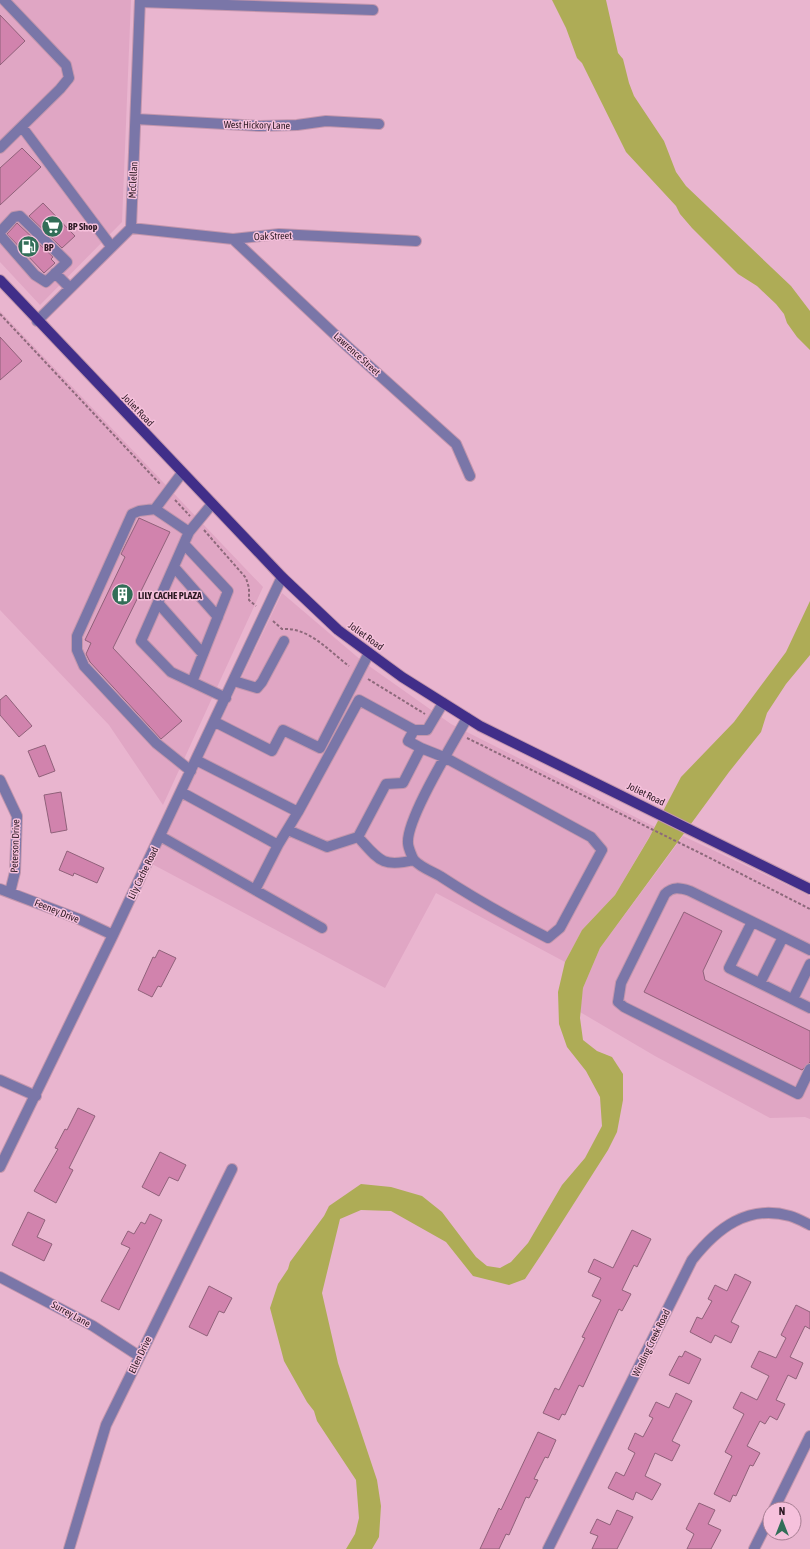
<svg xmlns="http://www.w3.org/2000/svg" width="810" height="1549" font-family="'Asap Condensed',sans-serif">
<style>
.built{fill:#e0a6c4}
.water{fill:#aeac56}
.building{fill:#d183ad;stroke:#90617a}
.lines{fill:none;stroke-linecap:round;stroke-linejoin:round}
.minor-casing{stroke:#c396ad;stroke-width:12}
.major-casing{stroke:#c396ad;stroke-width:12}
.path{stroke:#8d697b;stroke-width:2;stroke-dasharray:3 2;stroke-linecap:butt}
.minor{stroke:#7a76a8;stroke-width:10}
.major{stroke:#412e89;stroke-width:10}
.labels{text-anchor:middle;dominant-baseline:central;stroke-width:3;stroke-linejoin:round;paint-order:stroke}
.street-label{font-size:10px;fill:#2d1a24;stroke:#f6c1dc}
.poi-label{font-size:10px;font-weight:bold;fill:#2d1a24;stroke:#f6c1dc;text-anchor:start}
</style>
<rect width="100%" height="100%" fill="#e9b5cf"/>
<!-- built -->
<path class="built" d="M0,0H131L122,222L40,305L0,262Z
M0,311L263,587L163,805L109,725L0,610Z
M282,593L362,661L451,724L655,827L615,895L582,930L565,962L436,893L385,988L152,864Z
M683,836L810,896V1119L805,1117L770,1118L655,1056L580,1012L583,988L600,948Z"/>
<!-- water -->
<path class="water" d="M552,0H606L618,53L623,59L629,83L634,96L664,141L676,172L686,186L791,286L810,311V350L797,337L787,323L784,314L776,304L757,286L738,274L692,228L680,214L676,206L626,152L582,63L577,58L566,28Z
M810,601V655L786,684L767,713L761,732L729,772L600,948L583,988L580,1018L583,1040L597,1051L612,1057L623,1074V1100L617,1132L608,1150L543,1252L525,1279L509,1285L473,1276L446,1242L391,1211L361,1210L340,1219L322,1293L338,1363L377,1480L381,1506L379,1537L372,1549H346L355,1534L359,1518L356,1480L317,1421L314,1411L307,1402L284,1361L270,1308L278,1284L288,1269L290,1262L324,1216L329,1206L361,1184L391,1187L422,1196L442,1212L476,1257L487,1266L500,1268L511,1262L528,1243L562,1185L585,1158L602,1126L600,1097L586,1071L567,1047L559,1024L558,992L565,962L582,930L615,895L649,838L681,777L734,722L786,652Z"/>
<!-- building -->
<path class="building" d="M0,15L25,41L0,65Z
M22,148L41,167L0,205V168Z
M43,203L75,236L62,248L29,216Z
M17,223L53,257L51,259L55,263L44,273L7,234Z
M0,337L22,361L0,380Z
M139,518L170,532L113,648L182,721L161,739L90,662L86,654L91,643L85,640L125,557L121,554Z
M6,695L32,726L19,737L0,715V700Z
M45,745L55,771L39,777L28,751Z
M61,792L67,830L51,833L44,795Z
M67,851L104,868L97,883L74,873L73,876L59,870Z
M684,912L722,931L703,971L705,980L810,1031V1062L802,1070L644,992Z
M159,950L176,958L161,987L158,986L152,997L138,990L153,957L155,958Z
M78,1108L95,1116L69,1168L73,1170L56,1203L34,1191L58,1149L55,1148L65,1129L67,1130Z
M160,1152L186,1165L178,1181L169,1177L159,1196L142,1187Z
M28,1212L45,1220L37,1237L52,1244L44,1261L12,1245Z
M150,1214L162,1220L119,1310L101,1301L130,1248L121,1244L128,1231L134,1234L141,1222L145,1224Z
M632,1230L651,1239L637,1267L634,1265L622,1290L631,1294L622,1311L619,1309L583,1387L579,1385L565,1415L562,1414L559,1420L543,1413L555,1388L559,1390L585,1338L582,1337L601,1300L592,1296L601,1278L588,1272L594,1259L613,1268Z
M735,1274L751,1282L731,1322L739,1326L731,1343L715,1335L711,1343L690,1332L697,1317L702,1319L712,1301L708,1299L715,1285L727,1291Z
M209,1286L232,1298L224,1313L219,1311L207,1336L189,1327Z
M796,1305L810,1312V1329L805,1326L790,1357L803,1363L796,1379L788,1375L776,1400L785,1404L777,1420L770,1416L765,1424L760,1421L747,1446L760,1453L753,1466L750,1465L736,1496L733,1495L730,1502L714,1494L732,1456L725,1452L744,1414L733,1408L741,1392L757,1400L769,1376L751,1367L759,1351L776,1358L786,1338L781,1335Z
M685,1351L701,1359L689,1384L669,1375L679,1356L682,1357Z
M676,1393L692,1401L672,1441L680,1445L672,1461L655,1453L645,1476L661,1484L652,1500L636,1492L633,1500L608,1488L616,1472L624,1476L635,1453L628,1449L635,1433L643,1437L653,1418L649,1416L656,1402L669,1408Z
M538,1432L556,1440L548,1458L545,1457L534,1479L538,1480L529,1498L526,1497L509,1535L506,1534L499,1549H480L499,1508L501,1510Z
M699,1503L715,1510L708,1524L721,1530L711,1549H687L694,1534L686,1529Z
M617,1510L633,1517L617,1549H592L598,1536L590,1533L597,1519L610,1525Z"/>
<g class="lines">
<defs>
<path id="minor" d="M140,2L373,10
M136,119L260,126L297,125L326,121L379,124
M22,127L111,246
M0,148L60,89L69,78L66,65L4,0
M131,228L233,239L279,234L416,241
M0,232L14,217L20,216L67,262L46,282L35,275L0,235
M233,239L347,346L456,444L470,476
M55,273L69,287
M37,321L131,228L140,0
M182,473L155,509L139,511L132,514L77,636V650L84,666L156,743L191,771
M212,504L189,532L141,641L171,672L226,698
M155,509L189,532
M184,544L228,591L192,682
M174,567L218,617
M158,603L203,654
M234,681L257,688L262,682L284,641
M215,722L272,751L283,730L320,748L369,653
M414,730H427L443,703
M421,748L446,758L591,837L602,850L560,928L548,938C511,919 475,899 440,876C433,872 420,867 414,860C412,857 408,847 408,843C406,819 454,742 467,718
M196,760L298,812L278,845L255,890
M0,780L17,816L15,872L10,892
M181,792L278,845
M288,830L327,847L358,837L386,784L403,783L421,748L408,741L414,730L359,700L298,812
M160,836L322,928
M358,837C379,860 382,868 414,860
M0,889L79,919L113,935
M752,922L729,968L810,1008
M810,950L690,891C680,888 673,886 665,894L621,983L618,1002L624,1007L798,1094L810,1069
M760,983L783,937
M793,999L810,964
M0,1080L36,1096
M0,1167L113,935L282,577
M0,1277L93,1326L139,1356
M774,1509L810,1436
M69,1549L106,1425L232,1169
M548,1549L692,1260C717,1228 748,1204 790,1216C797,1218 804,1222 810,1225
M754,1549L770,1517"/>
<path id="major" d="M0,280L282,577L338,630L402,677L480,726L810,889"/>
</defs>
<!-- minor casing -->
<use href="#minor" class="minor-casing"/>
<!-- major casing -->
<use href="#major" class="major-casing"/>
<!-- path -->
<path class="path" d="M0,314L160,484
M175,500L190,516
M204,530L246,578L249,588V600L256,606
M273,621L282,629C309,627 329,651 349,666
M368,679L425,714
M467,738L702,854L810,909"/>
<!-- minor -->
<use href="#minor" class="minor"/>
<!-- major -->
<use href="#major" class="major"/>
</g>
<!-- icons -->
<defs>
<symbol id="supermarket-disc" viewBox="-11 -11 22 22"><circle r="9.5" fill="#326e58" stroke="#f6c1dc"/><path d="M-6-5.5h2.5l.6 2H6L4.5 2H-2.5L-4.4-4H-6ZM-1.5 3.2a1.3 1.3 0 1 0 .1 0ZM3 3.2a1.3 1.3 0 1 0 .1 0Z" fill="#fff"/></symbol>
<symbol id="fuel-disc" viewBox="-11 -11 22 22"><circle r="9.5" fill="#326e58" stroke="#f6c1dc"/><path d="M-5.5-6h7V0h2V4h1.3V-2.5L3-4.5l.8-.8L6-3V5H2.5V1h-1V6h-7ZM-4.2-4.7v3.2H.2V-4.7Z" fill="#fff"/></symbol>
<symbol id="building-disc" viewBox="-11 -11 22 22"><circle r="9.5" fill="#326e58" stroke="#f6c1dc"/><path d="M-4-6H4V6H1V3H-1V6H-4ZM-2.5-4.3h1.7v1.8h-1.7ZM.8-4.3h1.7v1.8H.8ZM-2.5-1h1.7V.8h-1.7ZM.8-1h1.7V.8H.8Z" fill="#fff"/></symbol>
</defs>
<g fill-rule="evenodd">
<use href="#supermarket-disc" x="40" y="214" width="25" height="25"/>
<use href="#fuel-disc" x="16" y="234" width="25" height="25"/>
<use href="#building-disc" x="110" y="582" width="25" height="25"/>
</g>
<g class="labels">
<!-- street labels -->
<g class="street-label">
<text transform="translate(257 125) rotate(1)">West Hickory Lane</text>
<text transform="translate(133 180) rotate(-87)">McClellan</text>
<text transform="translate(273 236) rotate(-2)">Oak Street</text>
<text transform="translate(357 354) rotate(42)">Lawrence Street</text>
<text transform="translate(138 410) rotate(46)">Joliet Road</text>
<text transform="translate(366 636) rotate(36)">Joliet Road</text>
<text transform="translate(646 794) rotate(26)">Joliet Road</text>
<text transform="translate(15 846) rotate(-88)">Peterson Drive</text>
<text transform="translate(143 873) rotate(-64)">Lily Cache Road</text>
<text transform="translate(57 911) rotate(22)">Feeney Drive</text>
<text transform="translate(71 1314) rotate(29)">Surrey Lane</text>
<text transform="translate(651 1343) rotate(-64)">Winding Creek Road</text>
<text transform="translate(140 1355) rotate(-64)">Ellen Drive</text>
</g>
<!-- poi labels -->
<g class="poi-label">
<text x="68" y="226">BP Shop</text>
<text x="44" y="247">BP</text>
<text x="138" y="595">LILY CACHE PLAZA</text>
</g>
</g>
<!-- north arrow -->
<g transform="translate(782 1521)"><circle r="19" fill="#f6c1dc" stroke="#a67e92"/>
<path d="M0-3L7 15L0 10L-7 15Z" fill="#326e58"/>
<text y="-6" font-size="11" font-weight="bold" text-anchor="middle" fill="#2d1a24">N</text>
</g>
</svg>
